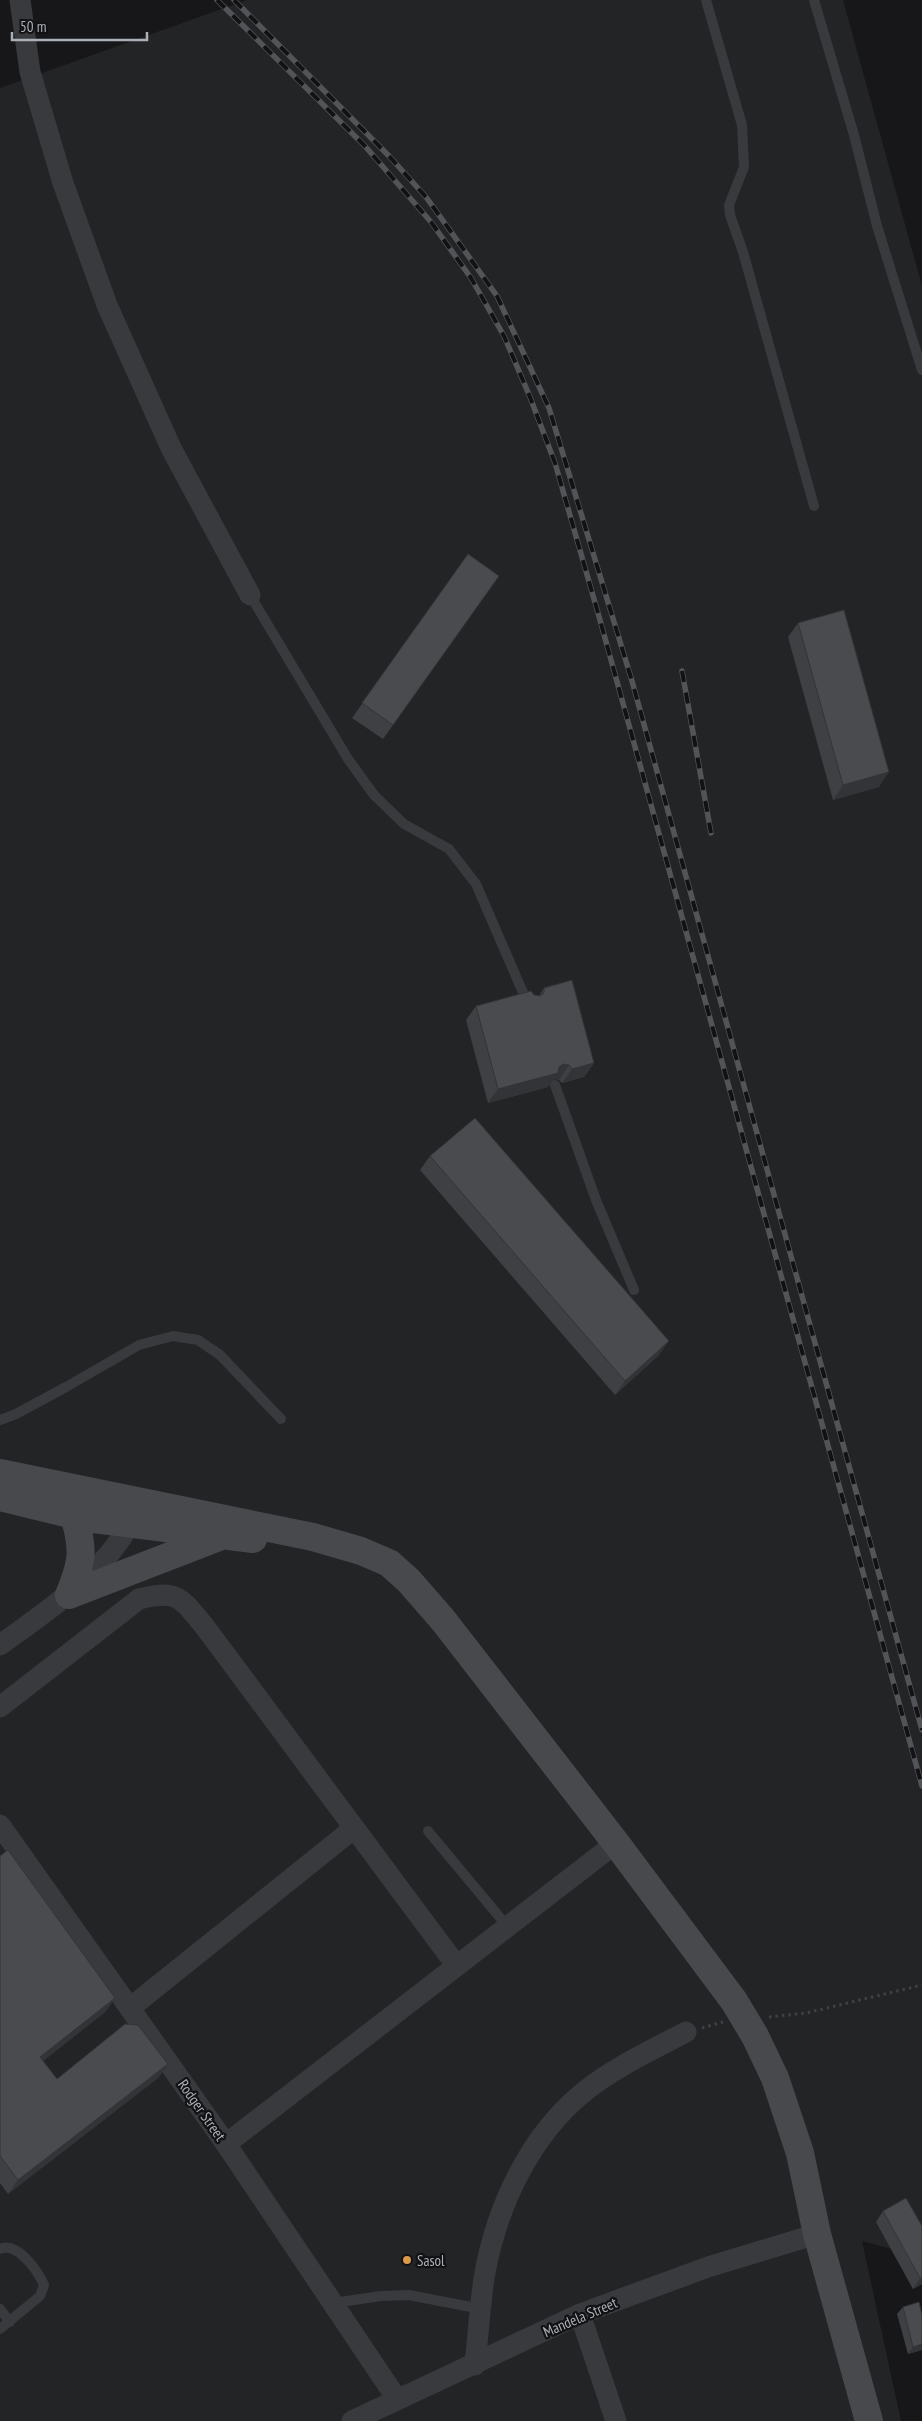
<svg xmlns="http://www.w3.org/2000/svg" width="922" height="2421" font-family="'PT Sans Narrow',sans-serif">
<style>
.built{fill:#232426}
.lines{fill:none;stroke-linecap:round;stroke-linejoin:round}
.path{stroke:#3f4144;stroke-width:3;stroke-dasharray:2.5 4;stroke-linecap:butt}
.service{stroke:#393a3d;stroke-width:10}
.minor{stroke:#393a3d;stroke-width:21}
.secondary{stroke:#47494d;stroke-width:28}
.rail-casing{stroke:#525458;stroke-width:5.5}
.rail{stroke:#121214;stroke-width:4;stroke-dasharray:11;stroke-linecap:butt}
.wall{fill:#3f4043}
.shaded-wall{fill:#333437}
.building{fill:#494b4e;stroke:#333437}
.poi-dot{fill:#de994b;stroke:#121214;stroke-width:2}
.labels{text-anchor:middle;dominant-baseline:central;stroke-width:4.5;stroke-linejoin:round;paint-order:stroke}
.street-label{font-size:15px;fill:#abb0b7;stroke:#121214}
.poi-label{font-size:15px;fill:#abb0b7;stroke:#121214;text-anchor:start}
</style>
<rect width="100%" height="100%" fill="#171719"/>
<!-- built -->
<path class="built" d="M247,0H843L922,286V2257L862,2241L901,2421H0V88Z"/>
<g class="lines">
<!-- path -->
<path class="path" d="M769,2017L806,2013L922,1985
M702,2028L723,2022"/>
<!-- service -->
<path class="service" d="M706,0L742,125L744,167L729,205L730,215L743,252L814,506
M814,0L854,135L877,226L922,370
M250,595L348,759L374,795L404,824L449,849L476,884L528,1004
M555,1085L596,1200L634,1290
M0,1420L16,1414L66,1387L139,1345L173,1336L198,1340L220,1355L281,1419
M428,1831L507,1926
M0,2249C17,2241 38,2271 44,2285L40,2296L0,2329
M333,2303L381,2296L409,2295L481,2309
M0,2309L10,2322"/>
<!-- minor -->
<path class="minor" d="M20,0L30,72L63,183L107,305L171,448L250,595
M0,1645C47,1611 113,1568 135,1512
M0,1707L139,1599C178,1589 181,1598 205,1627L456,1965
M0,1825L226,2144L397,2399
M130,2008L353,1829
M226,2144L616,1843
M580,2314L616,2421
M475,2365C478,2336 480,2306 484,2278C496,2208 529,2136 585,2091C615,2067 652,2050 686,2032
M352,2421L580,2314L708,2267L817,2234"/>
<!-- secondary -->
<path class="secondary" d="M0,1473L313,1537L361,1551L389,1563L409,1581L443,1620L616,1843L734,2001L755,2036L775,2078L800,2153L817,2234L869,2421
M0,1497L86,1518L253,1539
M69,1595L219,1537
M69,1595C83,1561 84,1550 74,1515"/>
<defs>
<path id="rail" d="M217,0L364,145L431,222L471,278L504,336L530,397L555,463L600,620L922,1786
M234,0L389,156L426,197L497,296L549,408L632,681L922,1730
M682,671L711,833"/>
</defs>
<!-- rail casing -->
<use href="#rail" class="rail-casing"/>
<!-- rail -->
<use href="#rail" class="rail"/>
</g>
<!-- wall -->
<path class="wall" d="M468,554L499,576L383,739L352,718Z
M798,623L879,787L833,800L788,637Z
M544,988L594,1063L584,1077L562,1083L559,1080L554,1079L548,1087L488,1103L466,1020L476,1006L534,995L539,996Z
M430,1156L659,1355L615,1395L420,1170Z
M0,1856L115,1998L105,2012L43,2061L57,2079L168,2064L158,2078L8,2194L0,2183Z
M883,2211L922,2226V2284L913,2289L876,2222Z
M903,2307L922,2350L908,2354L897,2314Z"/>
<!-- shaded-wall -->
<path class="shaded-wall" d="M889,772L879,787L833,800L843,785Z
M594,1063L584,1077L562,1083L572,1069Z
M563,1064L569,1065L559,1080L554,1079L548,1087L488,1103L498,1089L559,1067Z
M669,1341L659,1355L615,1395L625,1381Z
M115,1998L105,2012L30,2071L40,2057Z
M168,2064L158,2078L8,2194L18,2180Z
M922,2277V2284L913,2289L920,2278Z
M922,2344V2350L908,2354L913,2347Z"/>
<!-- building -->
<path class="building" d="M468,554L499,576L393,725L362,703Z
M844,610L889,772L843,785L798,623Z
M572,980L594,1063L572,1069L569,1065L563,1064L559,1067L558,1073L498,1089L476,1006L531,991L534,995L540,996L544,993V988Z
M475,1118L669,1341L625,1381L430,1156Z
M8,1850L115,1998L40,2057L57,2079L125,2024L138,2025L168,2064L18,2180L0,2156V1856Z
M906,2198L922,2226V2277L920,2278L883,2211Z
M919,2302L922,2315V2344L913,2347L903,2307Z"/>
<!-- markers -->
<circle class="poi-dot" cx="407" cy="2260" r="5"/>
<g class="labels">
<!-- street labels -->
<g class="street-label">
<text transform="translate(202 2110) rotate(55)">Rodger Street</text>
<text transform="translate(580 2317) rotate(-23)">Mandela Street</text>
</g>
<!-- poi labels -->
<g class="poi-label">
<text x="417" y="2260">Sasol</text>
</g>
</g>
<!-- scale -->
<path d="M12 32v8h135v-8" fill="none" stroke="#abb0b7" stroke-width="2.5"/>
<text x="20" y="32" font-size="15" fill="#abb0b7" stroke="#121214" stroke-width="4" paint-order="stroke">50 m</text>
</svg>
